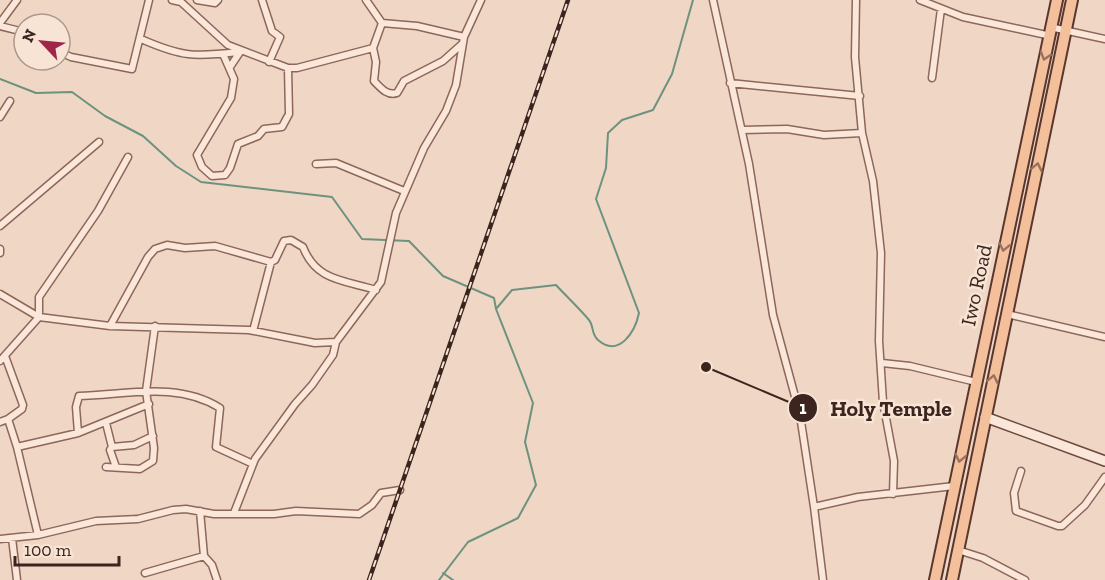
<svg xmlns="http://www.w3.org/2000/svg" width="1105" height="580" font-family="'Zilla Slab',serif">
<style>
.lines{fill:none;stroke-linecap:round;stroke-linejoin:round}
.stream{stroke:#6d927f;stroke-width:2}
.street-casing{stroke:#8c675a;stroke-width:9}
.secondary-casing{stroke:#6e483d;stroke-width:12}
.primary-casing{stroke:#5a372e;stroke-width:14}
.street{stroke:#fae7d9;stroke-width:6}
.secondary{stroke:#fae7d9;stroke-width:9}
.primary{stroke:#f4c09c;stroke-width:10}
.rail-casing{stroke:#3c251f;stroke-width:4.5}
.rail{stroke:#f7e4d5;stroke-width:2;stroke-dasharray:7;stroke-linecap:butt}
.oneway{stroke:#98725e}
.labels{text-anchor:middle;dominant-baseline:central;stroke-width:5;stroke-linejoin:round;paint-order:stroke}
.street-label{font-size:21px;fill:#3c251f;stroke:#f7e4d5}
.leader{fill:none;stroke:#3c251f;stroke-width:2}
.callout-dot{fill:#3c251f;stroke:#f7e4d5;stroke-width:2}
.mark-label{font-size:18px;text-anchor:middle;font-weight:bold;fill:#fff}
.callout-label{font-size:22px;text-anchor:middle;font-weight:bold;fill:#3c251f;stroke:#f7e4d5;stroke-width:5;stroke-linejoin:round;paint-order:stroke}
</style>
<rect width="100%" height="100%" fill="#f0d7c5"/>
<g class="lines">
<!-- stream -->
<path class="stream" d="M0,79L36,93L72,92L105,116L143,136L176,166L201,182L332,197L362,239L409,241L443,276L494,298L496,309
M443,573L453,580
M439,580L468,542L518,518L536,485L525,442L533,403L496,309L512,290L556,285C567,297 579,308 589,320C594,326 591,334 598,340C619,358 635,332 639,313L596,199L606,168L608,133L622,120L653,110L672,74L693,0"/>
<defs>
<path id="street" d="M172,0L181,2L228,45L288,68H297L373,48L382,23L417,26L464,37
M197,0L215,3L218,0
M262,0L272,31L280,37L269,62
M366,0L382,23
M713,0L749,164L773,315L800,415L814,507L858,497L954,486
M856,0L855,57L862,133L873,181L881,253L879,341L883,402L894,461L893,494
M920,0L963,17L1051,36
M0,23L17,0
M0,26L24,32
M1050,27L1105,39
M141,39C182,57 194,57 238,52
M373,48L376,62L374,81C381,88 387,96 397,93L404,81L443,61L462,44
M60,52L71,57L132,69L149,0
M223,54L234,79L231,98L197,155L202,167L212,176L225,175L230,168L238,144L258,136L264,129L282,127L289,114L288,68
M230,67L240,52
M932,78L941,9
M730,83L860,96
M0,117L10,101
M742,130L787,129L824,135L862,133
M316,164L336,163L404,191
M0,226L99,142
M0,249V253
M0,294L39,317L110,326L249,330L315,343L336,342
M1007,314L1105,337
M110,326L148,257L155,249L167,245L185,248L215,246L271,262L275,260L284,241L291,240L303,247C316,281 344,280 376,290
M253,331L271,262
M5,356L23,405L22,409L8,419
M0,361L39,317V297L98,211L128,157
M882,363L910,366L976,382
M0,422L8,419L17,447L78,433L149,404
M106,423L112,447L110,450L116,467
M78,433L76,407L79,396C126,395 177,381 220,408L216,447L253,464
M17,447L38,535
M112,447L134,445L153,436
M106,467L140,469L153,461L154,448L146,391L155,326
M1021,471L1014,493L1016,511L1058,526H1062L1085,505L1105,477
M814,507L823,580
M200,511L204,556L212,565L217,580
M234,513L255,459L295,404L312,385L333,355L336,342L381,282L396,213L424,148L446,111L456,85L464,37L481,0
M12,538L17,580
M0,539L38,535L96,521L138,519L173,510L186,509L214,514H274L296,511L359,514L372,505L381,493L400,490
M958,550L983,558L1025,580
M145,573L204,556"/>
<path id="secondary" d="M985,417L1105,461"/>
<path id="primary" d="M935,580L1057,0
M952,580L1072,0"/>
</defs>
<!-- street casing -->
<use href="#street" class="street-casing"/>
<!-- secondary casing -->
<use href="#secondary" class="secondary-casing"/>
<!-- primary casing -->
<use href="#primary" class="primary-casing"/>
<!-- street -->
<use href="#street" class="street"/>
<!-- secondary -->
<use href="#secondary" class="secondary"/>
<!-- primary -->
<use href="#primary" class="primary"/>
<defs>
<path id="rail" d="M369,580L568,0"/>
</defs>
<!-- rail casing -->
<use href="#rail" class="rail-casing"/>
<!-- rail -->
<use href="#rail" class="rail"/>
</g>
<!-- one-way arrows -->
<defs><path id="oneway-chevron" d="M-2-3.5L2.5 0L-2 3.5" fill="none" stroke-width="1.6" stroke-linecap="round" stroke-linejoin="round" transform="scale(1.5)"/></defs>
<g class="oneway">
<use href="#oneway-chevron" transform="translate(1045 56) rotate(107)"/>
<use href="#oneway-chevron" transform="translate(1037 167) rotate(-78)"/>
<use href="#oneway-chevron" transform="translate(1004 247) rotate(102)"/>
<use href="#oneway-chevron" transform="translate(993 379) rotate(-78)"/>
<use href="#oneway-chevron" transform="translate(960 458) rotate(102)"/>
</g>
<g class="labels">
<!-- street labels -->
<g class="street-label">
<text transform="translate(976 285) rotate(-78)">Iwo Road</text>
</g>
</g>
<!-- callouts -->
<path class="leader" d="M706 367L803 408"/>
<g class="callout-dot">
<circle cx="706" cy="367" r="6"/>
<circle cx="803" cy="408" r="15"/>
</g>
<g class="mark-label">
<text x="803" y="414">1</text>
</g>
<g class="callout-label">
<text x="891" y="416">Holy Temple</text>
</g>
<!-- north arrow -->
<g transform="translate(42 42) rotate(296)"><circle r="28" fill="#f7e4d5" stroke="#ac988c" stroke-width="1.5"/>
<path d="M0-4.5L10 22L0 15L-10 22Z" fill="#9e2749"/>
<text y="-9" font-size="16" font-weight="bold" text-anchor="middle" fill="#3c251f">N</text>
</g>
<!-- scale -->
<path d="M15 556v9h104v-9" fill="none" stroke="#3c251f" stroke-width="3"/>
<text x="24" y="556" font-size="18" fill="#3c251f" stroke="#f7e4d5" stroke-width="4.5" paint-order="stroke">100 m</text>
</svg>
